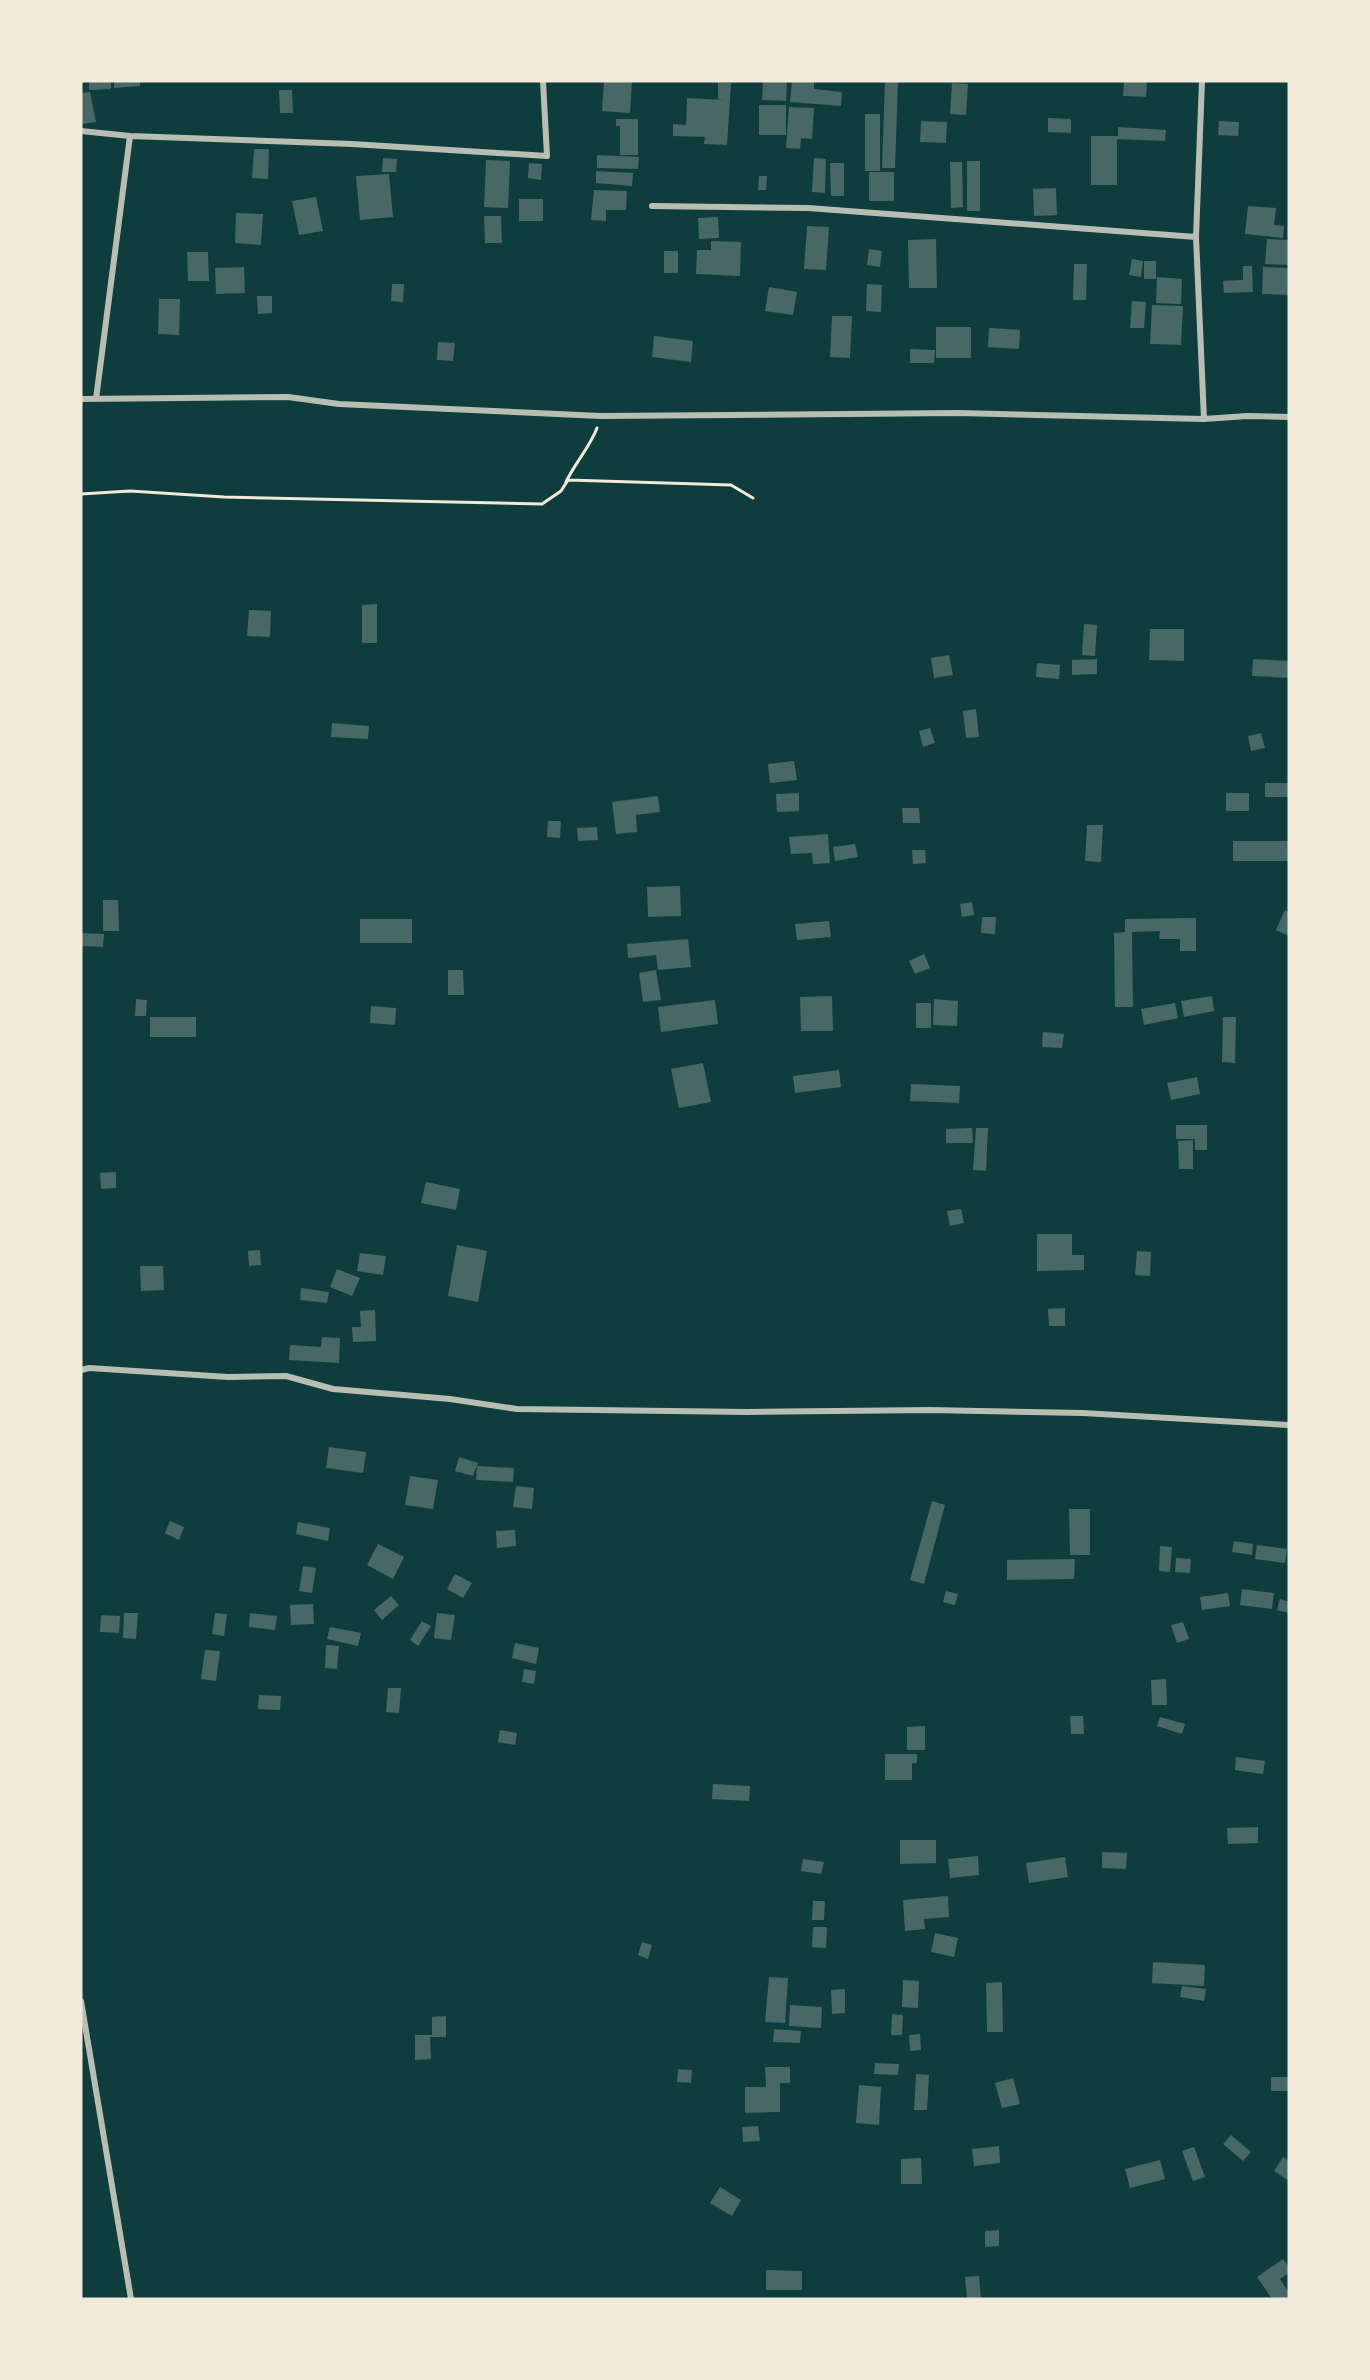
<svg xmlns="http://www.w3.org/2000/svg" width="1370" height="2380" font-family="Montserrat,sans-serif">
<style>
.building{fill:#486865}
.lines{fill:none;stroke-linecap:round;stroke-linejoin:round}
.path{stroke:#f1e9da;stroke-width:3}
.minor{stroke:#b8beb3;stroke-width:6}
</style>
<rect width="100%" height="100%" fill="#0f3d3e"/>
<!-- building -->
<path class="building" d="M89,81H111V89L89,90Z
M114,81H140V86L114,88Z
M604,81H632L630,113L602,111Z
M763,81H787L786,101L762,100Z
M792,81H814V89L842,92L841,106L790,102Z
M885,81H898L895,168H882Z
M1124,81H1147L1146,97L1123,96Z
M718,82L731,83L727,145L704,144L705,137L673,136V124L686,125L687,98L724,100L718,99Z
M952,83L968,84L966,115L950,114Z
M279,90H292L293,113H280Z
M90,92L96,122L82,124L81,93Z
M759,105H786V135H759Z
M789,107L814,108L812,139L801,138L800,149L786,148Z
M865,114H880V171H865Z
M1048,118L1071,119V133L1048,132Z
M616,119H638V155H620V126H616Z
M921,121L947,122L946,143L920,142Z
M1219,121L1239,122L1238,136L1218,135Z
M1118,127L1166,130L1165,141L1117,139V185H1091V136H1118Z
M254,149H269L268,179L252,178Z
M597,155L639,157L638,169L597,168Z
M383,158L397,159L396,172H382Z
M814,158L826,159L825,193L812,192Z
M486,160L510,161L508,208L484,207Z
M967,161H980V211H967Z
M950,162H962L963,207L951,208Z
M529,163L542,164L541,180L528,178Z
M830,163H844V196H831Z
M596,171L633,173L632,186L596,183Z
M869,172H894V201H869Z
M389,174L393,217L360,220L356,176Z
M759,176H767L766,190H758Z
M1056,188L1057,215L1034,216L1033,189Z
M594,190L627,191L626,210H606V221L591,220Z
M316,197L323,231L299,235L292,201Z
M519,199H543V221H519Z
M1248,206L1276,208L1274,225L1284,226L1283,238L1245,234Z
M236,213L263,214L261,245L235,243Z
M484,216H501L502,243H485Z
M718,217L719,238L699,239L698,218Z
M807,226L829,227L826,270L804,269Z
M936,239L937,288H909L908,240Z
M1267,239L1289,240V265L1265,264Z
M711,241L741,242L740,276L696,274L697,250H711Z
M869,249L882,251L880,267L867,265Z
M664,251H678V273H664Z
M187,252H208L209,281H188Z
M1132,259L1143,261L1141,277L1129,275Z
M1144,261H1156V279H1144Z
M1074,264H1087L1086,300H1073Z
M1243,266H1252L1253,292L1224,293L1223,281L1243,280Z
M244,267L245,293L216,294L215,268Z
M1263,267L1289,268V295L1262,294Z
M1157,277L1182,279L1181,304L1156,303Z
M392,284H404L403,302L391,301Z
M867,284L882,285L881,312L866,311Z
M769,287L797,292L793,315L765,311Z
M257,296H272V313L258,314Z
M159,299H180L179,335L158,334Z
M1132,301L1146,302L1144,328H1130Z
M1152,305L1183,306L1181,345L1150,344Z
M832,316H852L850,358L830,357Z
M936,327H971V358H936Z
M989,328L1020,330L1019,349L988,347Z
M654,336L693,341L691,362L652,357Z
M438,342L455,343L453,361L437,360Z
M910,349L935,350L934,363H910Z
M377,604V643H362V605Z
M249,610L271,611L270,637L247,636Z
M1084,624L1097,625L1095,656L1082,655Z
M1150,629H1184V661L1149,660Z
M949,655L953,675L934,678L931,658Z
M1097,659V674L1072,675V660Z
M1253,659L1289,661V678L1252,676Z
M1037,663L1060,665L1059,679L1036,677Z
M976,709L979,737L966,738L963,711Z
M332,723L369,726L368,739L331,737Z
M930,728L935,743L923,747L919,731Z
M1261,733L1265,748L1251,751L1248,736Z
M794,761L797,780L770,783L768,764Z
M1265,783H1289V797H1265Z
M799,793V811L777,812L776,794Z
M1226,793H1249V811H1226Z
M658,796L660,812L636,815L637,832L616,834L612,802Z
M902,808H919L920,823H903Z
M548,821H561L560,838L547,837Z
M1087,825H1103L1101,862L1085,861Z
M597,827L598,840L578,841L577,828Z
M828,834L830,863L813,864L812,853L791,854L789,837Z
M1233,841H1288V861H1233Z
M855,844L858,857L835,861L833,847Z
M912,850H925L926,863L913,864Z
M680,886L681,916L648,917L647,887Z
M103,900H118L119,931H103Z
M972,902L974,915L962,917L960,904Z
M1285,910L1289,912V936L1276,930Z
M982,917H996L995,934L981,933Z
M1196,918V951H1180V939H1159L1160,931L1132,932L1133,1007H1115L1114,933L1125,932V919Z
M360,919H412V943H360Z
M829,921L831,937L797,940L795,924Z
M81,933L104,934L103,947L81,946Z
M688,939L691,967L658,970L656,955L628,958L627,944Z
M924,954L930,968L915,974L909,961Z
M448,970H463L464,995H448Z
M656,970L661,1000L643,1002L639,973Z
M832,996L833,1031H801L800,997Z
M1212,996L1214,1011L1184,1017L1181,1001Z
M136,999L147,1000L146,1016H135Z
M934,999L958,1001L957,1026L933,1025Z
M715,1000L718,1024L661,1032L658,1007Z
M916,1003H931V1028H916Z
M1175,1003L1178,1018L1144,1025L1141,1009Z
M371,1006L396,1008L395,1025L370,1023Z
M150,1017H196V1037H150Z
M1223,1017H1236L1235,1063L1222,1062Z
M1043,1032L1064,1034L1062,1048L1042,1047Z
M703,1063L711,1102L679,1108L671,1069Z
M839,1070L841,1087L795,1093L793,1076Z
M1197,1077L1200,1094L1171,1100L1167,1083Z
M911,1084L960,1086L959,1103L910,1101Z
M1176,1125H1207V1150H1195V1139H1176Z
M972,1128L973,1143H946V1129Z
M976,1128H988L986,1171L973,1170Z
M1193,1140V1169H1179L1178,1141Z
M116,1172V1188L101,1189L100,1173Z
M426,1182L460,1189L456,1210L421,1203Z
M961,1209L964,1223L950,1226L947,1211Z
M1037,1234H1072V1255H1084V1270L1037,1271Z
M457,1245L487,1251L478,1302L448,1296Z
M260,1250L261,1265L249,1266L248,1251Z
M1137,1251L1151,1252L1150,1276L1135,1275Z
M360,1253L386,1256L383,1275L357,1271Z
M140,1266H163L164,1290L141,1291Z
M337,1269L360,1278L352,1296L330,1287Z
M301,1288L329,1292L327,1303L300,1300Z
M1065,1308V1326H1049L1048,1309Z
M375,1310L376,1341L353,1342L352,1327H361L360,1311Z
M322,1337L340,1338L339,1363L289,1360L290,1345L321,1347Z
M329,1447L366,1452L363,1473L326,1468Z
M459,1457L478,1463L473,1476L455,1471Z
M477,1466L514,1468L513,1482L476,1480Z
M410,1476L438,1480L433,1509L405,1505Z
M516,1486L534,1488L532,1509L513,1507Z
M932,1501L945,1505L924,1584L910,1580Z
M1069,1509H1090V1555H1070Z
M170,1521L184,1527L179,1540L165,1533Z
M298,1522L330,1528L328,1541L296,1534Z
M515,1530L516,1546L497,1548L496,1531Z
M1234,1541L1253,1544L1252,1555L1232,1552Z
M378,1544L404,1557L393,1579L367,1565Z
M1257,1545L1287,1549L1285,1563L1255,1559Z
M1160,1546L1172,1547L1170,1572L1159,1571Z
M1176,1558L1191,1559L1190,1573L1175,1572Z
M1075,1559L1074,1579L1007,1580V1560Z
M303,1566L316,1568L312,1593L299,1591Z
M455,1574L472,1583L463,1598L447,1589Z
M1242,1589L1274,1593L1272,1609L1240,1605Z
M946,1591L958,1594L955,1605L943,1602Z
M1228,1593L1230,1606L1202,1610L1200,1597Z
M391,1596L399,1605L382,1620L374,1610Z
M1280,1599L1289,1602V1613L1277,1610Z
M313,1604L314,1624L291,1625L290,1605Z
M124,1613H138L136,1639L123,1638Z
M215,1613L227,1614L224,1636L212,1634Z
M250,1613L277,1616L275,1630L249,1627Z
M437,1613L455,1615L451,1640L434,1638Z
M101,1615L120,1616L119,1633L100,1632Z
M422,1621L431,1626L418,1646L410,1640Z
M1183,1622L1189,1639L1177,1643L1171,1625Z
M330,1627L361,1633L358,1646L327,1639Z
M515,1643L539,1648L536,1664L512,1658Z
M326,1645L339,1646L337,1669L325,1668Z
M205,1650L220,1651L216,1681L201,1679Z
M524,1669L536,1671L534,1684L522,1682Z
M1166,1679L1167,1705H1152L1151,1680Z
M388,1688H401L399,1713L386,1712Z
M259,1695L281,1696L280,1710L258,1709Z
M1070,1716H1083L1084,1734H1071Z
M1160,1717L1185,1724L1182,1734L1157,1726Z
M925,1726V1750H907V1727Z
M500,1730L517,1733L515,1745L498,1742Z
M885,1754H917V1763H912V1780H885Z
M1236,1757L1265,1761L1263,1774L1235,1770Z
M713,1784L750,1786L749,1801L712,1799Z
M1258,1827V1843L1228,1844L1227,1828Z
M900,1840H936V1863L900,1864Z
M1102,1852L1127,1853L1126,1869L1102,1868Z
M978,1856L979,1875L950,1878L948,1859Z
M1065,1857L1068,1877L1029,1883L1026,1863Z
M803,1859L824,1862L821,1874L801,1871Z
M948,1896L949,1917L924,1919L925,1929L905,1931L903,1900Z
M813,1901H825L824,1920H812Z
M813,1927H827L826,1948L812,1947Z
M935,1933L958,1938L954,1957L931,1952Z
M642,1942L652,1945L648,1959L638,1955Z
M1153,1962L1205,1965L1204,1986L1152,1983Z
M769,1977L788,1978L785,2023L765,2022Z
M903,1980L919,1981L918,2008L902,2007Z
M1002,1982L1003,2032H987L986,1983Z
M1182,1986L1206,1989L1204,2001L1180,1997Z
M845,1989V2013L832,2014L831,1990Z
M790,2005L822,2007L821,2028L789,2026Z
M892,2014L903,2015L902,2035H891Z
M446,2016V2037H430L431,2059L415,2060V2035H432V2017Z
M774,2029L801,2031L800,2043L773,2042Z
M920,2034L921,2050L910,2051L909,2035Z
M875,2063L899,2064L898,2075L874,2074Z
M765,2067H790V2083H780V2112L745,2113V2087H766Z
M678,2069L692,2070L691,2083L677,2082Z
M916,2074L929,2075L927,2110H914Z
M1271,2077H1289V2091H1271Z
M1013,2078L1020,2104L1002,2108L995,2083Z
M859,2085L881,2087L879,2125L856,2123Z
M758,2126L760,2141L743,2142L742,2127Z
M1231,2135L1251,2152L1243,2161L1223,2144Z
M999,2146L1000,2163L974,2166L972,2149Z
M1194,2147L1205,2177L1193,2181L1182,2151Z
M1283,2157L1289,2161V2181L1274,2171Z
M921,2158L922,2184H901V2159Z
M1160,2160L1165,2179L1130,2188L1125,2169Z
M720,2187L741,2200L732,2216L710,2203Z
M999,2230V2246L985,2247V2231Z
M1283,2259L1289,2267V2273L1280,2279L1289,2293V2298L1272,2299L1257,2277Z
M766,2270L802,2271V2290H766Z
M979,2276L981,2299H967L965,2277Z"/>
<g class="lines">
<!-- path -->
<path class="path" d="M566,482C575,463 590,447 597,428
M81,494L130,491L224,497L542,504L561,491L568,480L731,485L753,498"/>
<!-- minor -->
<path class="minor" d="M1202,81L1196,237L1204,419
M81,131L130,136L352,144L547,156L543,81
M652,206L808,208L1196,237
M81,399L288,397L339,404L601,416L958,413L1204,419L1247,416L1289,417
M96,399L130,136
M81,1370L89,1368L228,1377L286,1376L333,1389L450,1399L517,1409L747,1412L930,1410L1083,1413L1289,1425
M81,2001L131,2299"/>
</g>
<!-- border -->
<rect width="1370" height="2380" fill="none" stroke="#f1e9da" stroke-width="165"/>
</svg>
